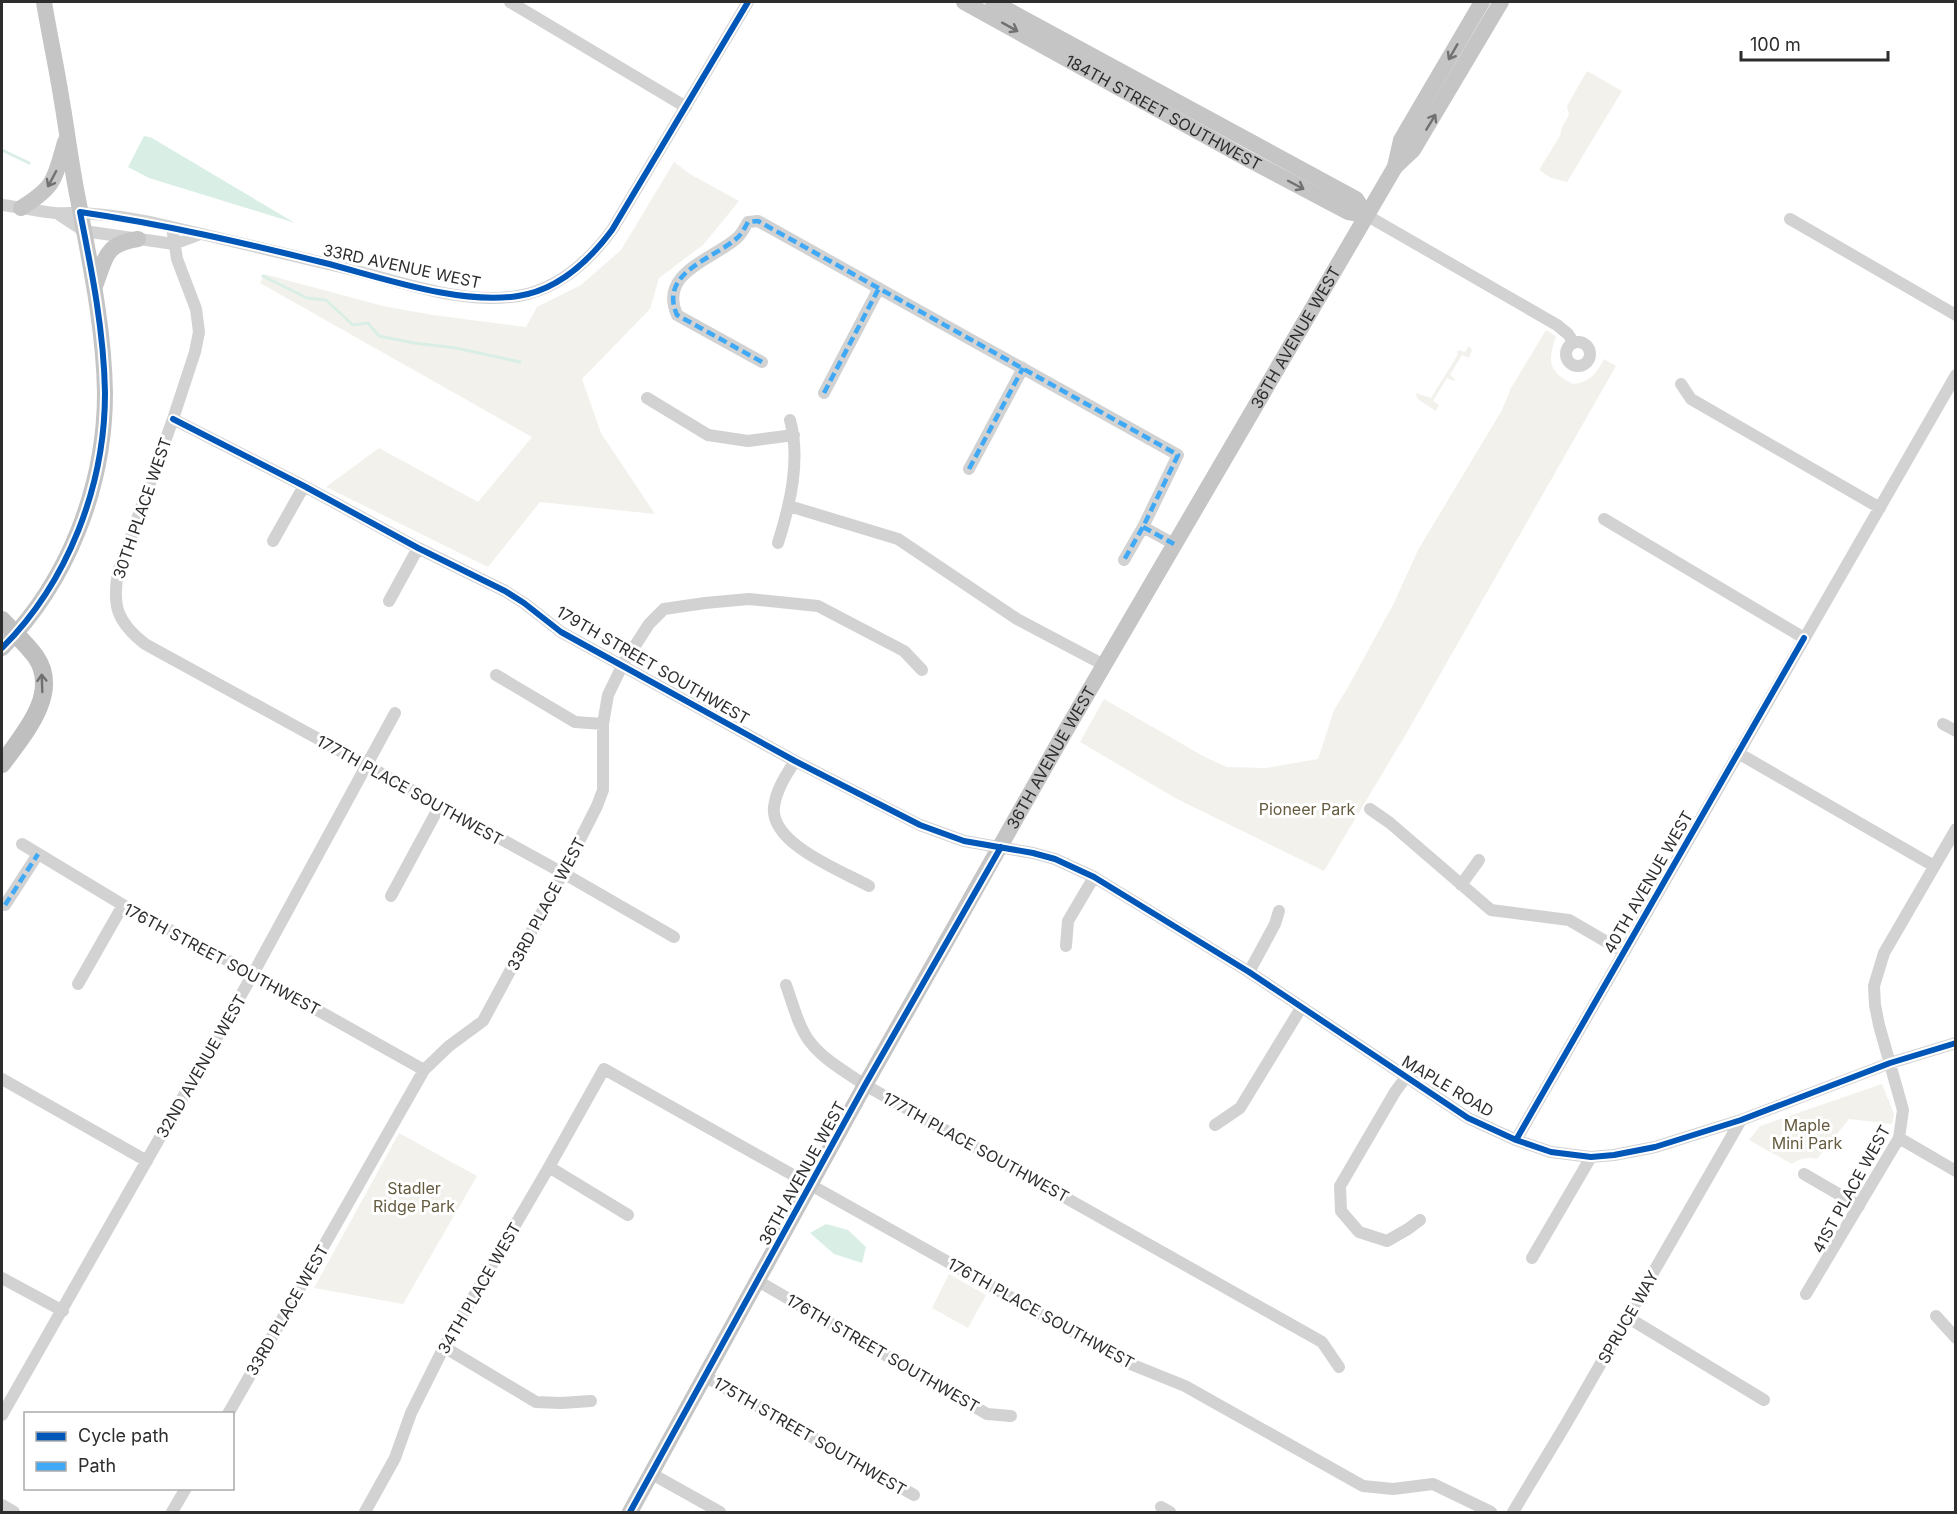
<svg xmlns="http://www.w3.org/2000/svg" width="1957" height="1514" font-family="Inter,sans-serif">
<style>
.green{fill:#f3f1ec}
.water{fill:#d9efe6}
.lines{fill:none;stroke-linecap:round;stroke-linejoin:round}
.stream{stroke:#d9efe6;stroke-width:3}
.minor{stroke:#d2d2d2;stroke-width:12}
.major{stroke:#c5c5c5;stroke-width:16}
.highway{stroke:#bfbfbf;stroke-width:18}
.quiet{stroke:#3fa9f5;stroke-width:4.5;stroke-dasharray:9 4.5;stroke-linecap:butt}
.cycleway-casing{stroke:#fff;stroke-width:10}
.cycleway{stroke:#0057b8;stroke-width:6}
.oneway{stroke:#717171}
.oneway2{stroke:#6f6f6f}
.labels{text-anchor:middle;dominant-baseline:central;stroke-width:6;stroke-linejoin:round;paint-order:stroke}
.street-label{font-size:16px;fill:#2d2d2d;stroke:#fff}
.park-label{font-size:16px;fill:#655b3f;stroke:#fff}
</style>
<rect width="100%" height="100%" fill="#fff"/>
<!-- green -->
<path class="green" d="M1587,71L1622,91L1567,182L1551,178L1539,170L1560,136L1562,127L1569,115L1567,106Z
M674,162L690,174L739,201L703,245L659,278L650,309L582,379L601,433L655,514L540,502L488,567L326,487L379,448L478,502L532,437L260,283L264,274L383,306L433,315L526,327L537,307L581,285L621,250Z
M1546,330L1556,336C1548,361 1547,371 1573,384C1590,382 1596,374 1604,359L1616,366L1406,734L1324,871L1177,799L1080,742L1104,699L1203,756L1227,767L1266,768L1318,759L1334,710L1347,689L1394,603L1418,550L1502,410L1511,388Z
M1469,346L1472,350L1469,358L1462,355L1450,375L1455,379L1454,381L1447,378L1433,401L1439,405L1436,411L1419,400L1415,393L1431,398L1457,356L1458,350L1465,352Z
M1882,1084L1894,1114L1892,1124L1849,1119L1817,1159C1807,1157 1801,1158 1792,1164L1749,1140L1760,1126Z
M399,1133L477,1176L403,1304L314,1288Z
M949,1274L986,1295L968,1328L932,1308Z"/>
<!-- water -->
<path class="water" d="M144,136L152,138L295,223L149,178L128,167Z
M826,1224L848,1230L866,1247L862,1263L834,1254L810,1233Z"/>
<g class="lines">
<!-- stream -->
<path class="stream" d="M2,150L29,163
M263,276L307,298L326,300L353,325L368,323L379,336L414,343L456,348L520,362"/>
<!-- minor -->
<path class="minor" d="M510,2L686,107
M2,205C19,207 37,211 55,213C64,214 74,212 83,213C112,215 144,220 172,227C231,241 290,255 349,269C403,282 462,305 518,296C559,289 589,261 612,230L748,2
M58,214L84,231L174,244L198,235
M1366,215L1557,325L1568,334L1574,343
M1790,219L1956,315
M172,227L177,259L196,309L199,332L195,352L173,419L118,572C112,606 117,622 145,644L563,873L674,937
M1566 354a12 12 0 1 1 24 0a12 12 0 1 1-24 0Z
M762,362L677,315C658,272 714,259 737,238C742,234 745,227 748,222L758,221L1178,455L1143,527L1124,560
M1681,384L1691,399L1880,508
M824,393L879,288
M647,398L708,435L748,441L794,435
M173,419L304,486L418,548L505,591L524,603L561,632L795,761L920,825L964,841L1033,853L1055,859L1094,877L1249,972L1468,1118L1516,1140L1551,1152L1591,1157L1614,1155L1655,1147L1741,1120L1890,1063L1956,1043
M969,469L1023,368
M789,506L898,539L1017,619L1104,665
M1604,519L1804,638
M1143,527L1174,544
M273,541L304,486
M778,543C790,505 801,460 790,420
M389,601L418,548
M496,675L575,722L603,724
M1943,724L1956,731
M1738,753L1934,866
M795,761C786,775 776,790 774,807C770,844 842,871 869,886
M1370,809L1390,823L1491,910L1569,920L1624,952
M22,844L123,905L253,974L424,1070
M1461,885L1479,860
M391,896L439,807
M5,905L38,854
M1066,946L1068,921L1094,877
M1249,972L1275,924L1279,911
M78,984L123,905
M786,985C793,1004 798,1026 810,1042C824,1060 846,1072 865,1085L1322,1342L1339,1367
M1406,1077L1395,1092L1340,1186L1341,1211L1359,1232L1387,1241L1408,1229L1420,1220
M2,1079L147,1161
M1215,1125L1240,1108L1301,1008
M1899,1138L1956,1171
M1516,1140L1956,375
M549,1167L628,1215
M1804,1174L1859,1206
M1532,1258L1591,1157
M2,1278L63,1311
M758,1281L987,1414L1011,1416
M1806,1294L1899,1138L1903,1110L1879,1025L1875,1005L1874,986L1884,953L1956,829
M1936,1316L1956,1338
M1627,1317L1764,1400
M444,1347L536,1402L561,1403L591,1401
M706,1377L914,1495
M228,1414L424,1070L449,1046L483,1021L563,873L597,806L603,790V724L608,695L622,666L649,624L664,609L705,603L749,599L818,606L904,651L922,670
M2,1415L253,974L395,713
M652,1474L720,1512
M2,1505L14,1512
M1161,1507L1170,1512
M172,1512L186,1488
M365,1512L395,1458L411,1413L444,1347L549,1167L604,1069L1128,1363L1185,1386L1363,1486L1393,1489L1433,1484L1491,1512
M1513,1512L1566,1424L1741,1120"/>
<!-- major -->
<g class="major">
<path id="s1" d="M964,2L1244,157L1348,212L1366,215"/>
<path d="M993,2L1356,199L1366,215"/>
<path d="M1395,167L1401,140L1482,2"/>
<path d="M21,208C56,186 54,180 65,142"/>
<path d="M95,286C106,258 104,244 138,239"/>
<path d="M2,648C68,582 105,486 105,393C104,328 90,263 78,199C71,165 67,130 61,96C56,64 49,33 44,2"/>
<path id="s2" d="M630,1512L865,1085L1062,737L1395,167L1413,150L1501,2"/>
</g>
<!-- highway -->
<path class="highway" d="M2,620C13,632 27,644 36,657C61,694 22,736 2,764"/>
<!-- quiet -->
<path class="quiet" d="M762,362L677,315C658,272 714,259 737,238C742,234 745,227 748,222L758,221L1178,455L1143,527L1124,560
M824,393L879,288
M969,469L1023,368
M1143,527L1174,544
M5,905L38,854"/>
<defs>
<path id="cycleway" d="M173,419L304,486L418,548L505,591L524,603L561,632L795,761L920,825L964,841L1033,853L1055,859L1094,877L1249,972L1468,1118L1516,1140L1551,1152L1591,1157L1614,1155L1655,1147L1741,1120L1890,1063L1956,1043
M2,648C68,582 105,486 105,393C104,332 92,272 80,212C163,224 244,243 325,263C383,278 459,305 518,296C558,290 589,261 612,230L748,2
M1516,1140L1804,638
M630,1512L865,1085L1001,847"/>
</defs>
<!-- cycleway casing -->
<use href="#cycleway" class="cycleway-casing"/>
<!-- cycleway -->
<use href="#cycleway" class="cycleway"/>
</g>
<!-- one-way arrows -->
<defs><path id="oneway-shaft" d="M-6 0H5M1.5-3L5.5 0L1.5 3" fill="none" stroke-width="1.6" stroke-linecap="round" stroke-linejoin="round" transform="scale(1.5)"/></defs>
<g class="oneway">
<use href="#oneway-shaft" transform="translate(1010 27) rotate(29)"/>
<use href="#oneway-shaft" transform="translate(1453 52) rotate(120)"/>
<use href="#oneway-shaft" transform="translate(1431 122) rotate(-59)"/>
<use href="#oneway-shaft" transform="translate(52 179) rotate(118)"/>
<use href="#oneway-shaft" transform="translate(1296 185) rotate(28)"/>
</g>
<use class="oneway2" href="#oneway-shaft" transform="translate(42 683) rotate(-92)"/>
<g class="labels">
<!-- street labels -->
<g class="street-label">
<text stroke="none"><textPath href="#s1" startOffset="228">184TH STREET SOUTHWEST</textPath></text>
<text transform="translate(402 266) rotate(12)">33RD AVENUE WEST</text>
<text stroke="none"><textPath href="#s2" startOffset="1350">36TH AVENUE WEST</textPath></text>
<text transform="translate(142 508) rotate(-71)">30TH PLACE WEST</text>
<text transform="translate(653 665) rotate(30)">179TH STREET SOUTHWEST</text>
<text stroke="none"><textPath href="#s2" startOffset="864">36TH AVENUE WEST</textPath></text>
<text transform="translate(410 790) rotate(29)">177TH PLACE SOUTHWEST</text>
<text transform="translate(1648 882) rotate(-60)">40TH AVENUE WEST</text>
<text transform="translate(546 904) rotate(-62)">33RD PLACE WEST</text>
<text transform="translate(222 959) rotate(28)">176TH STREET SOUTHWEST</text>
<text transform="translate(201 1066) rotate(-60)">32ND AVENUE WEST</text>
<text transform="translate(1448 1086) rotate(31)">MAPLE ROAD</text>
<text transform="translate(976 1147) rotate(29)">177TH PLACE SOUTHWEST</text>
<text transform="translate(802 1173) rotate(-61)">36TH AVENUE WEST</text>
<text transform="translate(1851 1189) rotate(-61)">41ST PLACE WEST</text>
<text transform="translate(479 1288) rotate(-60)">34TH PLACE WEST</text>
<text transform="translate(287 1310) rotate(-60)">33RD PLACE WEST</text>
<text transform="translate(1041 1313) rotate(29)">176TH PLACE SOUTHWEST</text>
<text transform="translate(1628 1317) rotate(-60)">SPRUCE WAY</text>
<text transform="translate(883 1353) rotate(30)">176TH STREET SOUTHWEST</text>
<text transform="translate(810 1436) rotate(30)">175TH STREET SOUTHWEST</text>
</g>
<!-- park labels -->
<g class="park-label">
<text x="1307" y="809">Pioneer Park</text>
<text x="1807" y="1125">Maple<tspan x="1807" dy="18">Mini Park</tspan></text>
<text x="414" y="1188">Stadler<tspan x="414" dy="18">Ridge Park</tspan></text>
</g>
</g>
<!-- border -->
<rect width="1957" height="1514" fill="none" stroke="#2d2d2d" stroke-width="6"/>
<!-- legend -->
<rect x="24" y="1412" width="210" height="78" fill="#ffffff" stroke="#ababab" stroke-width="1.5"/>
<rect x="36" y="1432" width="30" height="9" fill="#0057b8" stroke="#ababab" stroke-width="1.5"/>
<text x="78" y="1442" font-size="18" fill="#2d2d2d">Cycle path</text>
<rect x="36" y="1462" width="30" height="9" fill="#3fa9f5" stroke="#ababab" stroke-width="1.5"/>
<text x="78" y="1472" font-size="18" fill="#2d2d2d">Path</text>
<!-- scale -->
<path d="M1741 51v9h147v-9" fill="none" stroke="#2d2d2d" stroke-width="3"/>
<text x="1750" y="51" font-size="18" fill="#2d2d2d" stroke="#ffffff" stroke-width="4.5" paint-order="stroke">100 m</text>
</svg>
